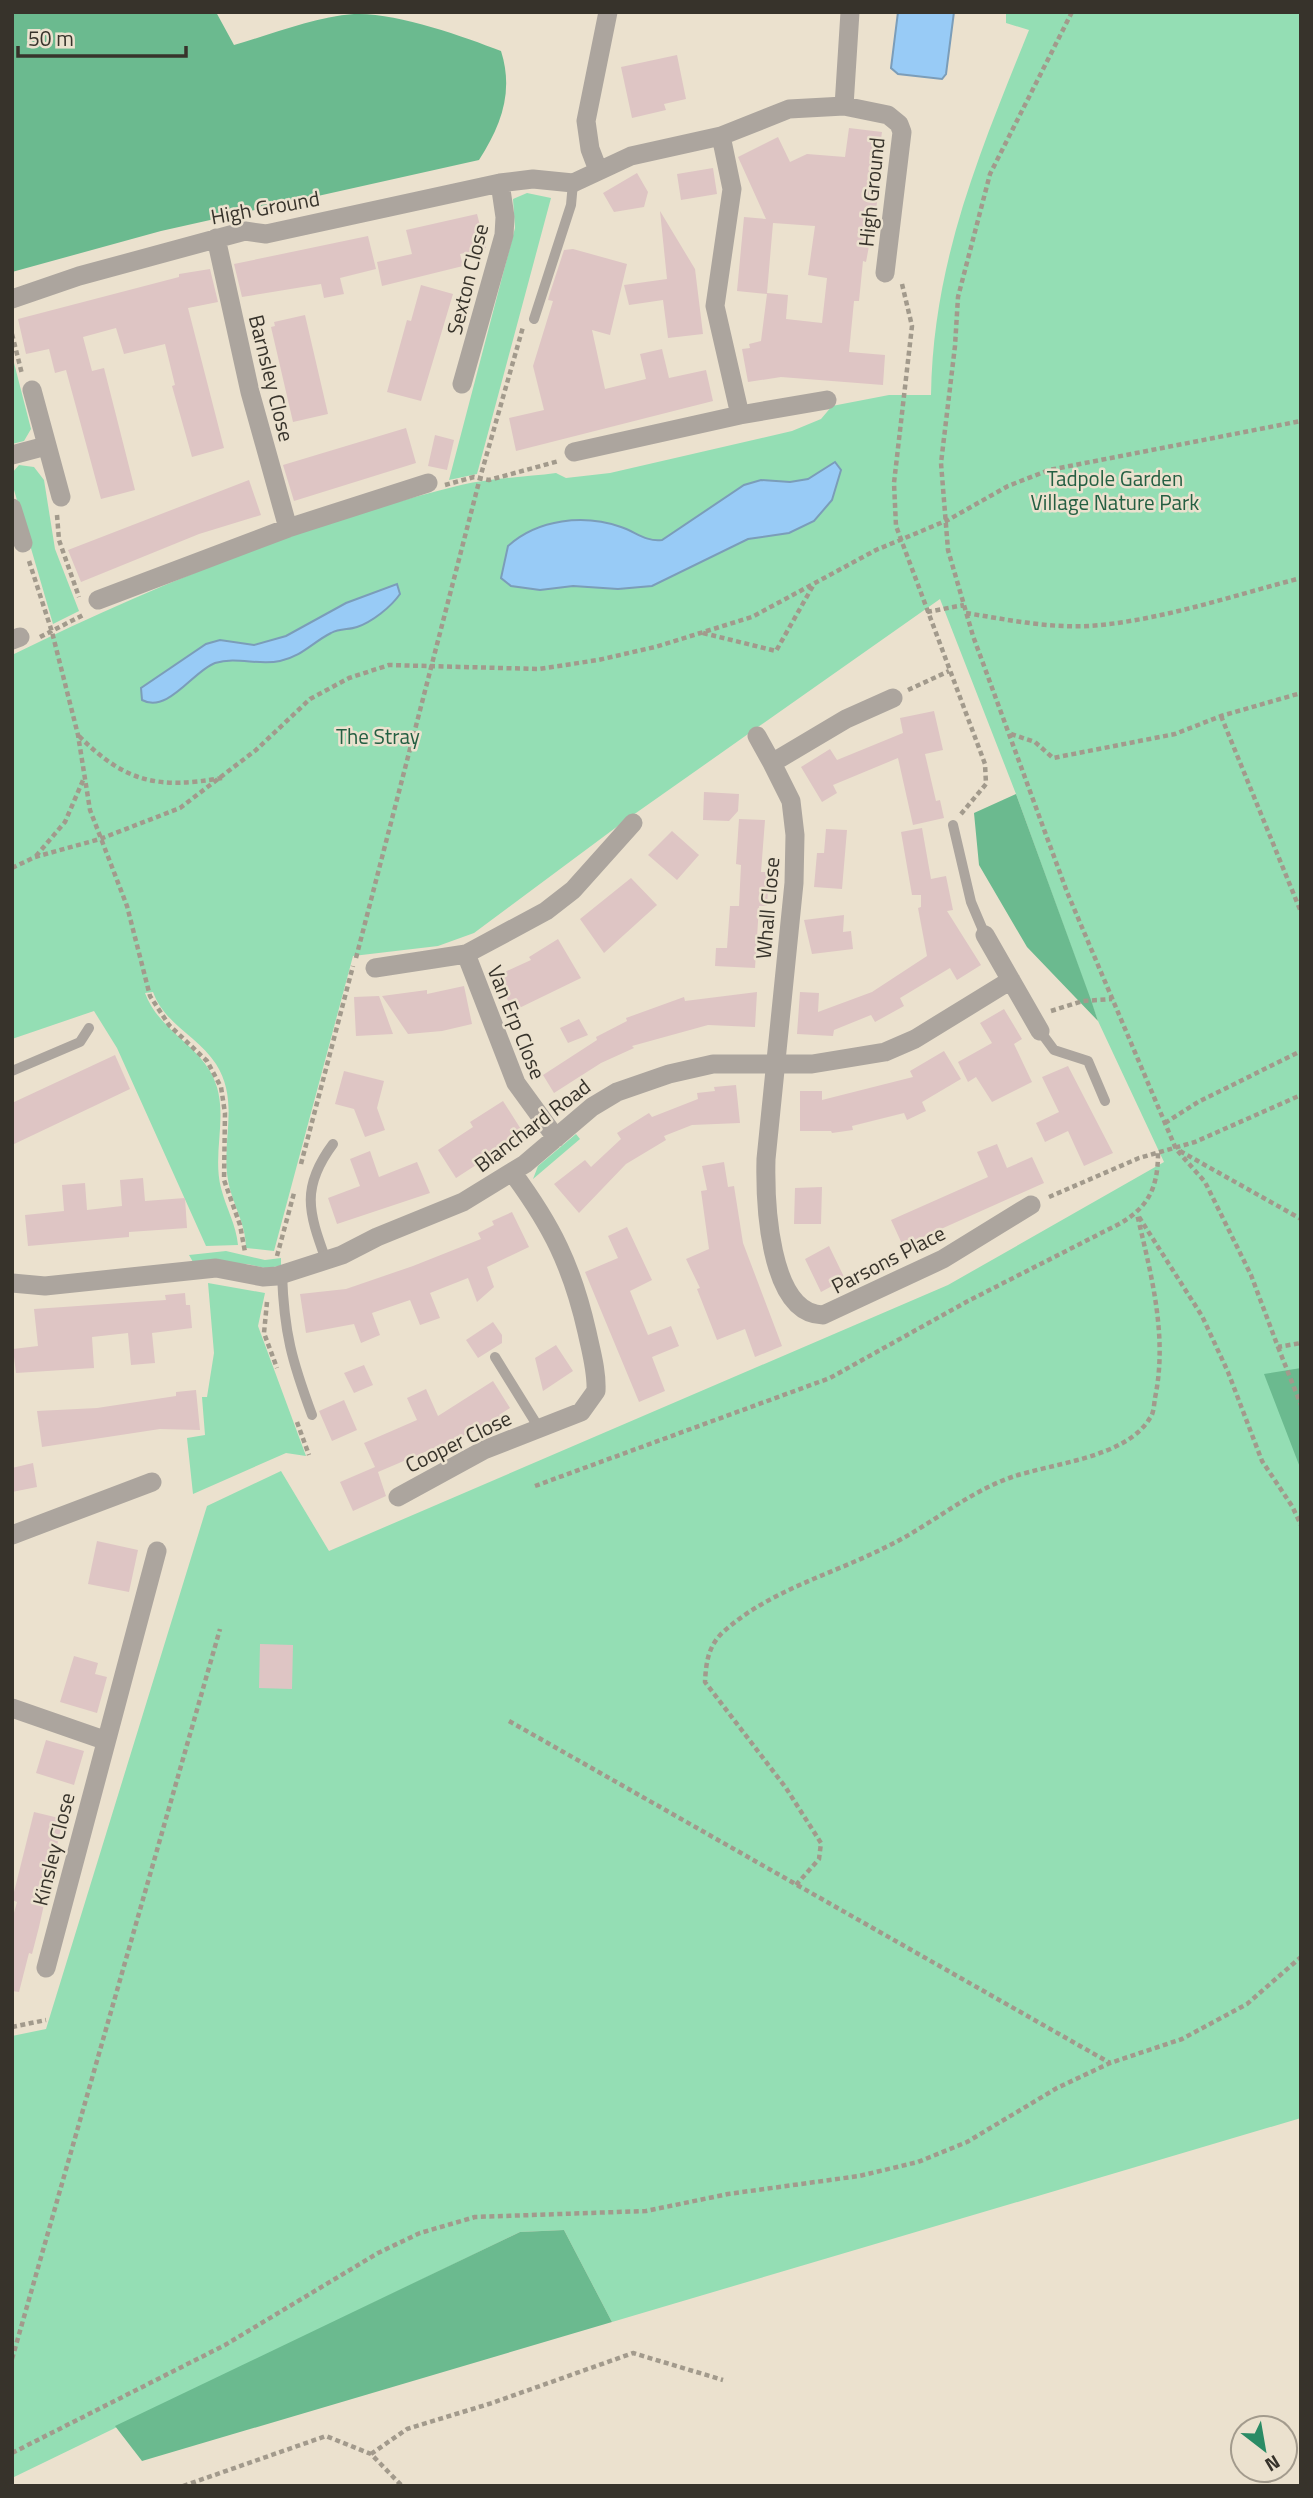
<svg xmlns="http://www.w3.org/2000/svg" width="1313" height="2498" font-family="'Titillium Web',sans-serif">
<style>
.green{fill:#94deb4}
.forest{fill:#6bba8f}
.water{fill:#98cbf6;stroke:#7b9db9;stroke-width:2}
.building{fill:#dec5c4;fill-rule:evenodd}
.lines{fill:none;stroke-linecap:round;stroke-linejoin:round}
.path{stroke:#a29a8c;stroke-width:4.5;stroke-dasharray:5 3.5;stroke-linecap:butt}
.lane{stroke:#aca59e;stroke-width:10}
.street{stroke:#aca59e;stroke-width:19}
.labels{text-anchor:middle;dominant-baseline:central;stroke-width:5;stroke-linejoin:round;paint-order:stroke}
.street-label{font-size:21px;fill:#37332b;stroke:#ebe1ce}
.park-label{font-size:21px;fill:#245f42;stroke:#ebe1ce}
</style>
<rect width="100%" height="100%" fill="#ebe1ce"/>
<!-- green -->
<path class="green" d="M1006,12H1301V2118L612,2322L564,2230L520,2232L12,2478V2036L46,2029L207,1506L281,1471L329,1551L948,1285L1164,1162L1098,1021L1016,794L940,599L626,820L474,933L438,946L353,956L274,1251L246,1248C246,1223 232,1204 228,1180C221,1140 240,1102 216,1064C198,1036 165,1025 153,992L145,993C158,1028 192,1041 210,1071C232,1109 211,1149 221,1188C226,1208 236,1224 238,1245L206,1246L117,1048L94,1011L12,1039V655C154,585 307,523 461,485C490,478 526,477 556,473L566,478L610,473L792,431L821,419L832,406L889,395H931C933,261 980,152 1029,30L1006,23Z
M527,193L551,198L477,474L449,480L515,228L513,199Z
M12,355L31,429L24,441L12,444Z
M19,465L34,467L44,480L55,549L79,611L53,624L12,483V473Z
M576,1134L580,1139L533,1179L538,1166Z
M226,1251L265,1260L281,1258V1266L265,1268L247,1264L193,1262L189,1255Z
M208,1283L265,1293L258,1326L306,1456L286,1453L193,1494L187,1438L205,1435L202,1397H207L214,1353Z"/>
<!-- forest -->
<path class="forest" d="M12,12H216L234,45C273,34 314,17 354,14C395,12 463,36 501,51C514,92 501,126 479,160L161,231L12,272Z
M1016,794L1091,1000L1098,1021L1027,947L979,865L974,813Z
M1301,1368V1470L1264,1374Z
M564,2230L612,2322L142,2461L115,2426L520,2232Z"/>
<!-- water -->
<path class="water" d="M898,12H954L946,74L942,79L898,74L891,68Z
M835,462L841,470L832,500L814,521L789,533L748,539L652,586L618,589L573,586L540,590L511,586L501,578L508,546C538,519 584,514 621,527C636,532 646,542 662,540L744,485L761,480L790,482L808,479Z
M397,584L400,594C391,607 372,622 357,627C349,630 340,628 331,633C313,642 301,657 280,661C258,666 237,656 215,663C193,671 168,714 142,700L141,688L206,644L220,640L254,645L286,636L346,603Z"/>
<!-- building -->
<path class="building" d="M677,55L686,99L664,104L666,110L632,118L621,67Z
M849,128L882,132L876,174L880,175L877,203L866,262L863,261L859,301H854L849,352L885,355L883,385L781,377L748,382L742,349L750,348L749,344L761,341L767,294L737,291L744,217L766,219L738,157L778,137L790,162L807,154L845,157ZM773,223L815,226L808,275L827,278L822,323L786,319L788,295L767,293Z
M713,168L717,194L681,200L677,174Z
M637,173L648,192L644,207L614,212L603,193Z
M660,211L695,269L703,334L668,338L663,300L629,305L624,285L667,279Z
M477,214L486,248L460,254L463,266L382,286L377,262L412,254L406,230Z
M368,236L376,269L340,278L344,294L324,298L321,284L242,297L234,264Z
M573,249L627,264L610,335L592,330L605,389L646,379L640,354L662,349L669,378L706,370L713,401L516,451L509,418L544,410L533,366L553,301L548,300L549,296L564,250Z
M210,269L218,302L188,308L224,448L192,457L172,386L175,385L165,344L124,354L116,328L83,337L92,371L104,368L135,490L101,499L66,370L55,373L49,349L26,354L18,319L179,277V274Z
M421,285L453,294L421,401L387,392L407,320L411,321Z
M305,315L328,414L293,422L271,327L275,326L274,322Z
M406,428L416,463L294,501L283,465Z
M435,435L454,440L447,470L428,466Z
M249,480L261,515L199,534L81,582L68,550Z
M934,711L943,750L925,754L936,801L940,800L944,818L913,825L898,758L833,785L837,793L822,802L801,767L830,749L837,760L903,733L900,718Z
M704,792L739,794L738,811L729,821L703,820Z
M739,819L765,820L761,872H769L767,906H759L755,968L715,966L716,948H727L730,906H739L741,865L736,864Z
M922,828L931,879L946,876L953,910L947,911L981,965L957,980L950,968L900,998L904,1006L875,1022L871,1015L834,1030L833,1036L797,1034L800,992L819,993L818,1012L872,992L927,956L918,908L921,907V895H912L901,832Z
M826,829L847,830L842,889L814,887L817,853H824Z
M672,831L699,855L677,880L648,855Z
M631,878L657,905L604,953L580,919Z
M844,915L843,932L851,931L853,949L812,954L804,920Z
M558,939L581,978L513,1011L496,976L531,960L529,957Z
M464,986L472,1024L442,1031L408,1034L382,996L427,990V994Z
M757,992L755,1027L708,1025L632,1046L634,1048L601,1063L554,1093L543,1075L597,1040L596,1037L627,1021L626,1018L684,997L685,1001Z
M379,996L393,1034L356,1036L354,997Z
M1004,1009L1022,1039L1014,1044L1032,1082L992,1102L976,1077L968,1082L958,1062L992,1043L980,1023Z
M579,1019L588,1035L568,1043L560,1028Z
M944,1051L961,1079L922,1102L926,1111L907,1120L904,1113L852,1126L853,1130L832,1133L831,1131H800V1091H822V1100L913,1077L910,1071Z
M115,1055L130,1089L12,1145V1103Z
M1068,1066L1113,1153L1084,1166L1068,1131L1045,1142L1036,1123L1059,1112L1042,1077Z
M344,1071L384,1081L377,1108L385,1130L365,1137L354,1109L335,1104Z
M736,1085L740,1123L692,1125L664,1136L666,1140L626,1164L579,1213L554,1184L585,1160L591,1167L621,1139L617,1133L649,1113L652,1117L698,1099L697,1093L715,1091L714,1087Z
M503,1101L524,1134L456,1178L438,1150L473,1127L470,1122Z
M997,1144L1007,1168L1032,1157L1044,1183L903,1246L891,1220L988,1177L977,1152Z
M370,1151L379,1177L417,1162L430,1193L337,1224L328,1198L360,1186L350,1159Z
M724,1162L728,1187L734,1186L743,1243L782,1346L755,1357L745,1329L717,1340L697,1289L700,1288L686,1259L709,1249L701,1191L707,1190L702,1166Z
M143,1178L145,1201L185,1198L187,1228L129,1232V1237L28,1246L25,1215L64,1211L62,1185L85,1183L87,1210L122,1206L120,1180Z
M822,1187L821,1224H794L795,1188Z
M512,1212L529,1247L487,1267L494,1287L477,1302L468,1278L430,1293L440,1318L420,1325L410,1300L372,1313L380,1335L361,1343L354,1324L306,1333L300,1294L346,1289L413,1266L481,1239L478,1233L494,1225L492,1221Z
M627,1227L652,1280L630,1291L648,1335L671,1326L679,1346L652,1357L665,1391L639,1402L585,1272L618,1258L608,1236Z
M829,1246L845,1279L821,1292L805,1259Z
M185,1293L186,1305H190L192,1328L152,1333L155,1363L131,1365L128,1333L92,1337L94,1368L16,1373L13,1349L38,1346L34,1309L166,1300L165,1295Z
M493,1322L502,1335V1343L478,1358L466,1340Z
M556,1345L573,1371L543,1391L535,1358Z
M364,1365L373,1385L354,1393L344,1373Z
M493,1381L510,1408L499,1415L502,1419L378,1472L386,1496L353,1511L340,1482L375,1467L364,1443L417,1420L407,1398L426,1389L438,1416Z
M196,1390L200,1430L160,1429L42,1447L37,1411L97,1408L176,1396V1392Z
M344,1400L357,1430L332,1441L319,1411Z
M33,1463L37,1487L12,1492V1468Z
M97,1541L138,1550L129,1592L88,1584Z
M260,1644L293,1645L292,1689L259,1688Z
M74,1656L98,1663L95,1674L107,1677L97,1713L60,1702Z
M46,1740L84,1751L74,1785L36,1773Z
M34,1812L63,1819L39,1927L32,1954L29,1953L19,1992L12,1991V1920L17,1902L12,1900Z"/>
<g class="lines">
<!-- path -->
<path class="path" d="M1072,12L990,174L958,297L955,346L941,463L948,550L973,636L1067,892L1176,1149L1205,1182L1251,1275L1278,1347L1301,1343
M902,284L912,326L894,483L896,526L985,764L986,784L961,814
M12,334L22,374
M445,485L474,477L489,480L559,461
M57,515L59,540L79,597
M29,561L52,632L78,735L90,810L127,906L150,996L169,1025L207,1061L221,1087L225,1113L224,1180L240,1225L245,1252
M927,612L964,605
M966,613C1010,620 1056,630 1101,625C1168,618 1235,595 1301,578
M703,633L776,651L814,584
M40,637L85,614
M908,690L949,671
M1221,716L1301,912
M1011,734L1035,742L1053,758L1175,734L1221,716L1301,693
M79,736C126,783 158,789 222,778
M36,856L65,822L84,778
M12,868L35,857L100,839L180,808L256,750L310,699L349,678L389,665L539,669L598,660L655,647L752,617L876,550L948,520L1008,486L1049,470L1301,421
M356,958L480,478L523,327
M1051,1011L1083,1001L1112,999
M1165,1123L1198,1102L1301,1051
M1180,1151L1301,1219
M301,1164L353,966
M1049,1197L1139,1158L1195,1142L1301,1095
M1139,1217L1202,1316L1228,1372L1262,1461L1292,1506L1301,1525
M277,1256L294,1193
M267,1302L264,1333L277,1368
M1278,1347L1301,1405
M297,1422L309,1455
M535,1486L830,1378L968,1301L1119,1224C1149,1207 1158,1187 1158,1153
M509,1721L1110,2063
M796,1885L819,1859L821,1843L786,1788L705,1682C706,1663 708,1647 722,1633C769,1590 831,1575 886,1547C930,1526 966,1493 1012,1477C1053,1463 1126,1458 1150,1418C1154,1413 1154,1404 1155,1398C1168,1336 1151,1274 1137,1214
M12,2027L46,2020
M12,2359L220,1629
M12,2453L225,2345L378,2253L420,2233L475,2217L646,2211L728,2194L859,2176L918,2162L967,2142L1057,2088L1110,2063L1182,2039L1247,2004L1301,1957
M371,2454L407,2429L492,2403L633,2353L723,2380
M183,2486L326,2436L371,2454L402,2486"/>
<!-- lane -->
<path class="lane" d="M534,319L571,205L573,183
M953,825L971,902L985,935
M1040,1031L1054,1050L1088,1061L1105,1101
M12,1071L80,1042L89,1028
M326,1260C308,1211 301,1187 333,1144
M282,1274C284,1333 292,1361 312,1415
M495,1357L539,1428"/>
<!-- street -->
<path class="street" d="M844,106L850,12
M598,170L590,149L586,121L608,12
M216,238L250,392L288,528L428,483
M12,299L79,276L245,231L266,234L500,183L533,179L573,183L631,156L721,136L789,109L844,106L888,115L899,124L902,132L885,273
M462,384L504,235L505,217L500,183
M32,390L61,497
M740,415L827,400
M574,452L740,415L715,306L732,189L721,136
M12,455L46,446
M12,508L23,543
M98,600L288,528
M12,640L20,637
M893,698L846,719L772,763L791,801L795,835L794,883L766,1159C765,1199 768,1314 823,1315L943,1259L1031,1205
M757,736L772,763
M985,935L1040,1031
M466,954L546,911L573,890L633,823
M375,968L466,954L516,1083L556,1138
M12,1283L45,1286L216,1268L263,1277L277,1276L342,1255L377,1237L463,1202L525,1164L592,1107L617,1092L669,1074L713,1064H812L885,1052L915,1039L1011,980
M398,1497L484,1450L581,1412L596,1391C597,1371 591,1351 587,1332C572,1266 552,1226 512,1172
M12,1535L152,1482
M12,1708L104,1740
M46,1968L157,1551"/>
</g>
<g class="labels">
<!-- street labels -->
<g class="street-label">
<text transform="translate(871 192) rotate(-84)">High Ground</text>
<text transform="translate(265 207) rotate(-10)">High Ground</text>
<text transform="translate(467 279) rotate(-76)">Sexton Close</text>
<text transform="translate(272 378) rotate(76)">Barnsley Close</text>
<text transform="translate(767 908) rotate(-85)">Whall Close</text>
<text transform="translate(517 1022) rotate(68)">Van Erp Close</text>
<text transform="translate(532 1125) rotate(-37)">Blanchard Road</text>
<text transform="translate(888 1259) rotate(-27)">Parsons Place</text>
<text transform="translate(458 1441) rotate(-26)">Cooper Close</text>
<text transform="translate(53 1849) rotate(-76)">Kinsley Close</text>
</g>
<!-- park labels -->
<g class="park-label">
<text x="1115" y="478">Tadpole Garden<tspan x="1115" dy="24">Village Nature Park</tspan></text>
<text x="378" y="736">The Stray</text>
</g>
</g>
<!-- border -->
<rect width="1313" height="2498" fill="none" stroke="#37332b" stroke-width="28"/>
<!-- north arrow -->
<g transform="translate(1264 2449) rotate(149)"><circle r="33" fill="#ebe1ce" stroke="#a39b8d" stroke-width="2"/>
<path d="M0-5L12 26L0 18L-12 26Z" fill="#2a8b65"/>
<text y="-10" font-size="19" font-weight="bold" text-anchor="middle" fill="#37332b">N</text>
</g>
<!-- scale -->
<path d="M18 46v10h168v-10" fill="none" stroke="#37332b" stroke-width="3.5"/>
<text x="28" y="46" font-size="21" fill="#37332b" stroke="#ebe1ce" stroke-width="5" paint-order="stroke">50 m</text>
</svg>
